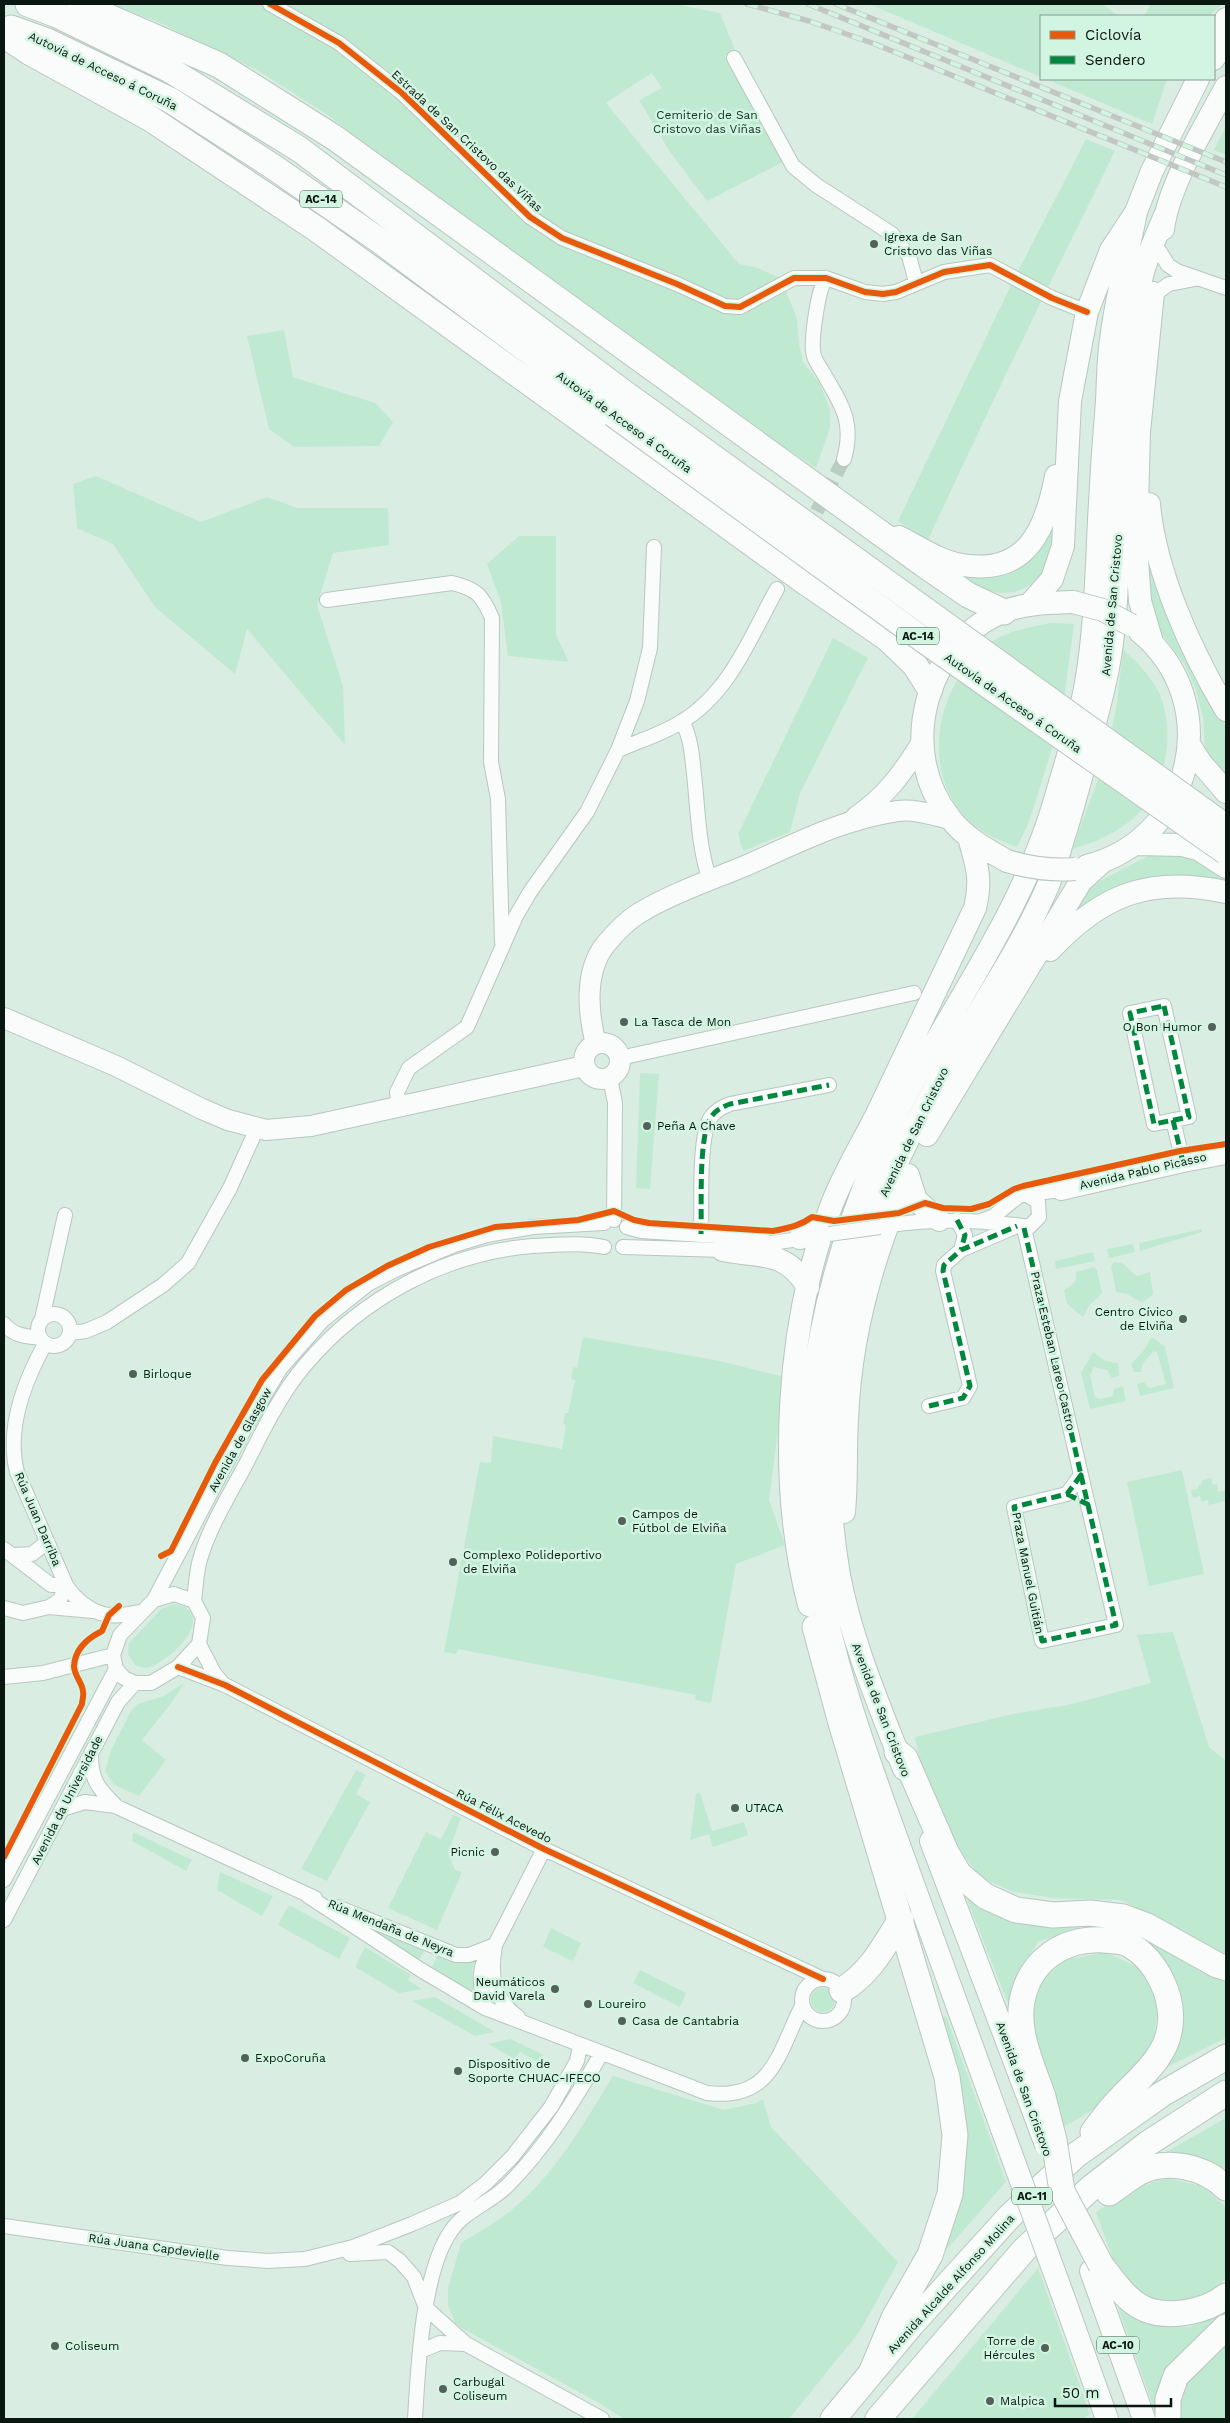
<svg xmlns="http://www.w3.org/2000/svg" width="1230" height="2423" font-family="'Work Sans',sans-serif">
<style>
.green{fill:#c0e9d2}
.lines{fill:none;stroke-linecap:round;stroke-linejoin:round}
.street-tunnel{stroke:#bbcdc2;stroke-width:14;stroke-dasharray:14 7;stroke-linecap:butt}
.street-casing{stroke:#b8c7bf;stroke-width:16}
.secondary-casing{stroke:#b8c7bf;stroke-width:22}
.primary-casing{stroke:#b8c7bf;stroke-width:24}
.highway-casing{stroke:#b8c7bf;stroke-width:27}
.street{stroke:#f9fcfb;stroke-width:14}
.secondary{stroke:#f9fcfb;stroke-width:20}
.primary{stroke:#f9fcfb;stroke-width:22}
.highway{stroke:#f9fcfb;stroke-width:25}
.rail-casing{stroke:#c2c7c4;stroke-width:5.5}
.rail{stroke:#d2f5e1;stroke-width:4;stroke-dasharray:11;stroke-linecap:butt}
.street-bridge-casing{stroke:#b8c7bf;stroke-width:16;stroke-linecap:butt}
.primary-bridge-casing{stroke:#b8c7bf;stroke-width:24;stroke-linecap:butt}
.highway-bridge-casing{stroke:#b8c7bf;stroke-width:27;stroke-linecap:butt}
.street-bridge{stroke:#f9fcfb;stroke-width:14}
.primary-bridge{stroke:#f9fcfb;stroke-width:22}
.highway-bridge{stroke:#f9fcfb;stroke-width:25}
.quiet{stroke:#00873e;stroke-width:5;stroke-dasharray:10 5;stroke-linecap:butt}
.cycleway-casing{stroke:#d2f5e1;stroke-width:9}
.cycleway{stroke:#e8590c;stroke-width:6}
.poi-dot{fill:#53615a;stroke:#d2f5e1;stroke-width:2}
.labels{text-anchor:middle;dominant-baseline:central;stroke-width:5;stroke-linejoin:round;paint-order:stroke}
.shield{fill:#d2f5e1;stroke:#46594f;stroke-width:1}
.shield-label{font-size:11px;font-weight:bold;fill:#0a1610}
.street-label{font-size:12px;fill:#0a1610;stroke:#d2f5e1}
.park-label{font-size:12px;fill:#113122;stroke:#d2f5e1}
.poi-label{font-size:12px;fill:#0a1610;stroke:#d2f5e1;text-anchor:start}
</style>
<rect width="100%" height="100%" fill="#daede2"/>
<!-- green -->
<path class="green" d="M112,4H675L720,13L735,50L725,56L783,162L707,201L670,152L639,100L662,88L652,73L606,103L739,264L755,267L781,278L797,319L799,344L803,362L819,382L830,409V428L816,468L755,428L323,112L257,70L160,23Z
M869,4H1103L1118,16H1041V77Z
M1151,4H1223L1209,16H1144Z
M1046,79H1167L1152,124Z
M1226,126V155L1214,150Z
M1086,139L1115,151C1051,280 988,410 928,540L898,521L1012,283Z
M284,330L293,377L375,403L393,422L379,446L294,447L269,429L247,336Z
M96,476L201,522L267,497L297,508H388L389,545L333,553L317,605L343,686L345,745L247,629L235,674L155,607L113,544L77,528L73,484Z
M1056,513C1055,524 1056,537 1053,548C1046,579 1022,599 990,591C981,589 971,583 962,579L964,572L980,574Z
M519,536H556V635L569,662L508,656L501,602L487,564Z
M1149,556L1215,707L1226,726V783L1205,750L1203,718L1196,690L1184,663L1155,625L1145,579Z
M1052,623L1074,624L1061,720L1029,822L1017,847C996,839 976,831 962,813C920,763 939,684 987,645C1005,631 1030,627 1052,623Z
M833,638L868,658L800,793L790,832L743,851L738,834Z
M1123,650C1136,660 1147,673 1156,687C1177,724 1168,787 1136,816C1117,833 1097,842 1072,849L1106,758L1117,703Z
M1185,854L1226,877V888L1193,883L1070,920L1092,885L1150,855Z
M640,1073L659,1074L650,1189L636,1188Z
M1202,1229V1232L1140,1251L1139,1243Z
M1133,1244L1135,1252L1109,1258L1107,1249Z
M1093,1252L1095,1261L1056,1269L1055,1261Z
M1114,1262L1122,1263L1137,1276L1150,1272L1153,1294L1142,1303L1127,1294L1116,1292L1111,1266Z
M1094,1267L1097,1270L1102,1293L1089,1306L1083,1317L1067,1304L1064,1290C1071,1286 1078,1282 1076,1272Z
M583,1337L715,1360L785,1377L769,1500L785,1545L736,1564L711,1703L695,1700L696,1695L691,1694L458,1649L456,1654L444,1652L480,1462L491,1463L493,1436L562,1449L566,1425L563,1424L565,1413H568L575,1380L571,1379L573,1367L577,1368Z
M1154,1338L1165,1347L1174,1388L1140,1396L1137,1384L1144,1382L1149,1388L1166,1384L1157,1352L1154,1351L1143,1363L1141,1372H1134L1131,1364L1145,1349L1150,1339Z
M1093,1352L1105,1361L1118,1363L1119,1376L1112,1378L1107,1370L1094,1367L1090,1375L1095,1397L1100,1399L1113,1396L1114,1389L1123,1386L1126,1401L1090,1409L1081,1373Z
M1182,1470L1204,1574L1149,1586L1127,1482Z
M1211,1478L1213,1485L1217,1484L1218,1492L1226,1490V1501L1209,1505L1208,1500L1201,1502L1200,1496L1193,1498L1191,1490L1198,1489V1485L1202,1484L1201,1481Z
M173,1604C180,1605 185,1606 190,1612C204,1629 166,1662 150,1667C145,1669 140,1667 135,1665L128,1654L129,1643L161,1609Z
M1173,1632L1209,1747L1226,1761V1954L1213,1949L1182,1930L1121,1900L1053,1898L1014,1892L981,1878L964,1856L943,1819L922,1771L915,1737L1013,1714L1068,1705L1151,1683L1137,1635Z
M185,1682L172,1702L142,1740L166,1760L139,1796L114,1785L105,1771L111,1750L131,1711L138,1704L164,1696Z
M356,1770L366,1775L356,1794L370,1802L327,1881L301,1869Z
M700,1793L712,1831L744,1822L748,1835L713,1847L709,1834L690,1840L696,1794Z
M453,1815L461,1818L448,1853L455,1870L462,1872L437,1930L388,1908L426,1832L441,1839Z
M133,1832L192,1860L186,1871L132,1841Z
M220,1872L273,1896L262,1916L217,1890Z
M967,1899L1012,1918L1122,1925L1159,1944L1201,1971L1226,1981V2038L1163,2069L1180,2027L1119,1928L1086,1925L1038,1942L1017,1974L1009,2006Z
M289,1905L350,1938L339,1959L278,1925Z
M350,1917L425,1950L419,1960Z
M551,1928L581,1943L573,1961L543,1947Z
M365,1947L411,1975L408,1980L422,1989L399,1993L355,1967Z
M1105,1952L1140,1968L1158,2002L1154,2041L1132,2076L1100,2105L1064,2127L1038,2059L1028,2020L1038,1984L1065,1960Z
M437,1956C451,1961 459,1962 473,1958L475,1961L472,1969L474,1993L432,1967Z
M640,1970L686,1993L680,2007L633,1983Z
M811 2000a12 12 0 1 1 24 0a12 12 0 1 1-24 0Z
M435,1997L495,2032L475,2036L412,2001Z
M946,2016L1006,2182L939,2258L959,2196L942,2018Z
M510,2039L544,2055L540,2063L520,2052L515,2059L488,2044Z
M613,2076L724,2110L756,2103L763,2099L771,2127L898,2262L860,2331L789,2419H624L599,2403L456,2325L448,2305V2288L461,2243C476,2233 494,2224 509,2212C554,2176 583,2125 613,2076Z
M1226,2118V2169L1200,2158L1161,2155Z
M1166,2178L1202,2186L1226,2207V2278C1198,2306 1181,2302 1143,2300L1118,2273L1096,2212L1128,2191Z
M1038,2268L1090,2414L1084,2419H912Z
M1115,2299L1142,2320L1163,2326L1190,2327L1226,2309V2319L1164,2378L1155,2411Z
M1226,2344V2419H1175L1184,2384Z"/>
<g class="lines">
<!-- street-tunnel -->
<path class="street-tunnel" d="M807,530L844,459"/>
<defs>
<path id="street" d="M270,4L339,43L402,93L530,217L562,238L677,284L725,306L740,307L794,278H826L865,292L883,294L896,292L944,272L990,265L1052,298L1087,312
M734,58L793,166L816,185L892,234L909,256L916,282
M1160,252L1168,265L1177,271L1226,288
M826,278C818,289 810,343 814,356C816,363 822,370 825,376C843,407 854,423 844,459
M1152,296L1169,284L1195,279
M327,600L452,583C477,589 482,595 492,618L491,762L498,799L502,942
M682,721C691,738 692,755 694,774C698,809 698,847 710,880
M618,750C639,741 662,734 681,722C730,693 750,637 777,589
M1164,1006L1189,1117L1154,1124L1130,1013Z
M620,1058L914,993
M610,1078L615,1103L614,1220
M399,1107L397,1092L409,1068L467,1027L516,916L530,892L587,812L618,750L637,701L650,648L654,547
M1173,1120L1183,1162
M957,1220L965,1235L961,1250
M983,1220L994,1216L1020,1195L1061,1190
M1015,1225L1029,1227L1039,1217L1038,1202L1026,1194
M883,1226C928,1219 970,1219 1014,1225
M627,1227L641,1231L763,1239
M1024,1228L1081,1475
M701,1234C702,1209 698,1136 711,1117C716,1110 722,1107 730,1104L829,1085
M623,1247L723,1250L806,1238
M38 1330a16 16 0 1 1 32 0a16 16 0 1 1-32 0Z
M42,1319L65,1215
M4,1324C14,1336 25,1336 40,1338
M70,1333L86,1331L107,1322L163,1285L188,1263L230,1188L257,1128
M45,1344C24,1382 6,1429 17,1472L66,1585C75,1599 90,1612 108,1615C118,1617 131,1613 141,1612
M929,1406L963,1398L970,1386L943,1271L944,1265L961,1250L1017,1226
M1081,1475L1116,1625L1042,1641L1014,1507L1067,1494Z
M4,1549L51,1585H66L60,1600L49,1607
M14,1555L32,1554L47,1542
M174,1594L194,1601L203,1618L199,1644L178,1667L151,1683H135L124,1678L116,1669L113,1655L120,1635L154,1600Z
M154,1600L245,1428L280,1369L323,1320L368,1284L395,1270L454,1245L487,1235L533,1227L604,1223
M194,1601C196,1587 196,1570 201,1556C211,1524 230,1494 246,1464C263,1430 281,1393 306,1364C362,1298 445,1253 532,1246C556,1245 580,1242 604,1247
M4,1608L23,1613L49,1607L92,1611
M199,1644L214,1673L224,1685
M178,1667L225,1685L544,1849L823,1979
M4,1677L43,1673L113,1655
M91,1755C91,1780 98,1788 115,1805
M62,1809L85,1802L115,1806L315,1898
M4,1880L116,1669
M308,1896L421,1970L485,2008L707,2093C773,2101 778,2053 802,2006
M337,1907L456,1955H469L495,1945
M4,1920L118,1702L135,1683
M802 2000a21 21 0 1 1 42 0a21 21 0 1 1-42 0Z
M485,2008C480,1985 476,1965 493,1948
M518,2017C492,1998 490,1975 495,1945L544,1849
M4,2226L228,2258L268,2261L305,2259L353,2247L412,2224L460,2203L486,2183L512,2157L551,2107L577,2061L580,2046
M350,2254L388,2252L400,2261L414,2277L426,2308L466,2344
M421,2351L440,2343L466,2344L602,2419
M415,2419C418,2369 422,2272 451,2231C464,2211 490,2203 507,2186C546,2147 574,2101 601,2054"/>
<path id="secondary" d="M1214,60L1226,42
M856,817C887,795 902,774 922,742
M4,1018L116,1066L202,1109L228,1120L266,1130L311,1126L584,1066
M584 1061a18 18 0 1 1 36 0a18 18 0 1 1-36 0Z
M596,1044C588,1014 584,972 605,945C615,933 627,920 641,912C673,893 711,880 745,866C793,845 845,818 898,811C915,809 933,815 950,819
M1061,1190L1183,1162L1226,1154"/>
<path id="primary" d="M1214,45L1226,19
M1163,229C1169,184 1204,128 1226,87
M1149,504C1155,572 1191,651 1226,710
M899,537C919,547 940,562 962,565C1027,576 1046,529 1056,476
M1030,604L1052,579L1063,546L1070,401L1087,312L1111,250L1136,212L1152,171L1198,79
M1152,642L1140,601L1136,546L1139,432L1153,293
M1190,746L1201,763L1226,792
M1137,844L1182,845L1198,849L1226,867
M1007,861C986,849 965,838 950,818C896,751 925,642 1005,611C1027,603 1049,603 1073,602
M1087,866C1194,839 1225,702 1140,632
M1050,950C1102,894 1150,876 1226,892
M927,1135L1081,881L1102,862
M908,1175L916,1200L939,1220
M800,1238L816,1230L827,1219
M723,1250C761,1258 785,1249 808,1287
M844,1512C847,1481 845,1451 847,1420C850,1342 870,1265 900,1194
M809,1605C777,1481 786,1323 832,1204C844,1173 861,1145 876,1116C909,1046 942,977 975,908C982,880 977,865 969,838
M904,1769C879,1705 852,1643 839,1575C823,1483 827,1373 851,1283C874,1202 914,1124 955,1052C987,996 1021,947 1047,888C1055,870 1059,851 1065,833C1080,786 1091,739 1103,691C1121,621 1117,543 1119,471C1120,406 1126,339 1142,276C1147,255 1157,235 1165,215
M931,1841L1030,2102
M1002,2129C968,2034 933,1940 899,1845C860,1737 820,1629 810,1514C800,1394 828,1271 875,1160C927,1036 1017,931 1055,800C1066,762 1079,722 1086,683C1094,636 1096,589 1098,542C1100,495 1103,448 1107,401C1108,381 1108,360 1111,340C1116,297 1128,254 1136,212
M1091,2271L1144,2419
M1063,2296L1107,2419"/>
<path id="highway" d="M28,4L57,15L170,70L299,149L627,395
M79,4L219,65L335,138L923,564L968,595L1004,612
M11,28L47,41L170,100L272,166L380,241L613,414
M4,35L29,52L151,119L315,228L808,584L888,639L915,665L930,689
M815,1627L841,1723L947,2077L955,2135L950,2194L930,2255L894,2318L871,2373
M897,1752L905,1758L946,1852L959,1874L985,1896L1016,1910L1053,1915L1090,1913L1123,1917L1147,1926L1217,1965L1226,1968
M842,1990C870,1974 884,1946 901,1919
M1043,2097C1033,2067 1016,2033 1022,2001C1030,1959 1064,1938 1104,1940C1112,1941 1124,1941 1130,1945C1156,1960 1174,1996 1170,2026C1167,2058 1137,2080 1117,2102C1108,2111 1101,2122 1093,2132
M1109,2193C1118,2187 1128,2179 1138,2173C1166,2158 1204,2166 1226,2188
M1101,2265C1113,2280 1126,2301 1145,2309C1169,2319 1206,2312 1226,2296
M833,2419L912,2324L1010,2216L1076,2155L1162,2094L1226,2057
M878,2419L1024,2250L1092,2187L1147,2144L1226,2093
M1168,2419V2399L1176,2376L1226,2327"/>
</defs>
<!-- street casing -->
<use href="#street" class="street-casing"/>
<!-- secondary casing -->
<use href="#secondary" class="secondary-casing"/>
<!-- primary casing -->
<use href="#primary" class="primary-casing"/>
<!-- highway casing -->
<use href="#highway" class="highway-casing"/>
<!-- street -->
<use href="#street" class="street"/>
<!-- secondary -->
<use href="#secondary" class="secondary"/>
<!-- primary -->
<use href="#primary" class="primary"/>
<!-- highway -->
<use href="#highway" class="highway"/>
<defs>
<path id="rail" d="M747,4L809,21L875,44L1226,187
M808,4L1226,175
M836,4L1226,162"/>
</defs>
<!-- rail casing -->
<use href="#rail" class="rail-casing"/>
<!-- rail -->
<use href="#rail" class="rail"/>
<defs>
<path id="street-bridge" d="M829,1234L880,1227"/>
<path id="primary-bridge" d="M1073,602L1103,610L1131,625
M1007,861C1030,868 1051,871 1075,869
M1030,2102L1046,2145
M1002,2129L1063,2296"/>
<path id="highway-bridge" d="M627,395L1226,827
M613,414L922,639L1226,852
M1043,2097L1054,2140L1062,2191L1101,2265"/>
</defs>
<!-- street-bridge casing -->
<use href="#street-bridge" class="street-bridge-casing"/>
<!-- primary-bridge casing -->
<use href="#primary-bridge" class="primary-bridge-casing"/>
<!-- highway-bridge casing -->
<use href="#highway-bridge" class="highway-bridge-casing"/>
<!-- street-bridge -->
<use href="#street-bridge" class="street-bridge"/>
<!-- primary-bridge -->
<use href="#primary-bridge" class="primary-bridge"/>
<!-- highway-bridge -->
<use href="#highway-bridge" class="highway-bridge"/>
<!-- quiet -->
<path class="quiet" d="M1164,1006L1189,1117L1154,1124L1130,1013Z
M1173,1120L1183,1162
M957,1220L965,1235L961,1250
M1024,1228L1081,1475
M701,1234C702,1209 698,1136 711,1117C716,1110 722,1107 730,1104L829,1085
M929,1406L963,1398L970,1386L943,1271L944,1265L961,1250L1017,1226
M1081,1475L1116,1625L1042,1641L1014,1507L1067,1494Z
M1067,1494L1089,1505"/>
<defs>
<path id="cycleway" d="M270,4L339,43L402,93L530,217L562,238L677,284L725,306L740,307L794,278H826L865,292L883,294L896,292L944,272L990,265L1052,298L1087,312
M161,1556L171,1551L215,1463L262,1380L315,1316L346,1290L387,1266L429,1247L495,1227L578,1220L614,1211L634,1220L649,1223L773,1231C788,1228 800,1226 812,1217L834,1221L899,1213L925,1203L943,1208L971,1209L989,1204L1014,1189L1023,1186L1180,1151L1226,1144
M178,1667L225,1685L544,1849L823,1979
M4,1857L82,1704C82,1700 84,1696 83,1692C83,1683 74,1676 74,1666C75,1648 88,1638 102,1631L109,1615L119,1606"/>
</defs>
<!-- cycleway casing -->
<use href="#cycleway" class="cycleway-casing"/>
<!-- cycleway -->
<use href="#cycleway" class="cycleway"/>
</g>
<!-- markers -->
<g class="poi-dot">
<circle cx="874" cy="244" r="5"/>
<circle cx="624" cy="1022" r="5"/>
<circle cx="1212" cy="1027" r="5"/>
<circle cx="647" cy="1126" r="5"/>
<circle cx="1183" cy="1319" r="5"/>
<circle cx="133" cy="1374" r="5"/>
<circle cx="622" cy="1521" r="5"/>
<circle cx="453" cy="1562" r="5"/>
<circle cx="735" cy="1808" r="5"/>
<circle cx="495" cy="1852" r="5"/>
<circle cx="555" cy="1989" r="5"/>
<circle cx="588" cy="2004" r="5"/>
<circle cx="622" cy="2021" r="5"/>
<circle cx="245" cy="2058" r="5"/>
<circle cx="458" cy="2071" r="5"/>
<circle cx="55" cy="2346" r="5"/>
<circle cx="1045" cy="2348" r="5"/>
<circle cx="443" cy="2389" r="5"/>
<circle cx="990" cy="2401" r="5"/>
</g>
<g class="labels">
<!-- shield labels -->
<g class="shield">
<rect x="300" y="190.5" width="42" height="17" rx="4"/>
<rect x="897" y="627.5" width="42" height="17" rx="4"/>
<rect x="1012" y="2187.5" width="40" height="17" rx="4"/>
<rect x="1097" y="2336.5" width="42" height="17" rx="4"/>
</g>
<g class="shield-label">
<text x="321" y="199">AC-14</text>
<text x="918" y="636">AC-14</text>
<text x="1032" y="2196">AC-11</text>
<text x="1118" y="2345">AC-10</text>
</g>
<!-- street labels -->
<g class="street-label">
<text transform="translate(103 71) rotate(26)">Autovía de Acceso á Coruña</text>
<text transform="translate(467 141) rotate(43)">Estrada de San Cristovo das Viñas</text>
<text transform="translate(624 422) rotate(36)">Autovía de Acceso á Coruña</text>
<text transform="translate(1112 605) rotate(-85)">Avenida de San Cristovo</text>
<text transform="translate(1013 703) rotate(35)">Autovía de Acceso á Coruña</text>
<text transform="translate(914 1132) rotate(-64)">Avenida de San Cristovo</text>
<text transform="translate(1143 1171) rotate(-13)">Avenida Pablo Picasso</text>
<text transform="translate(1053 1351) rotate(77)">Praza Esteban Lareo Castro</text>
<text transform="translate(240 1440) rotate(-61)">Avenida de Glasgow</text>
<text transform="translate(38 1519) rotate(67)">Rúa Juan Darriba</text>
<text transform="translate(1028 1573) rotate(79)">Praza Manuel Guitián</text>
<text transform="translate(881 1710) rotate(69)">Avenida de San Cristovo</text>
<text transform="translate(67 1800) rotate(-63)">Avenida da Universidade</text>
<text transform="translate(504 1816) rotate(27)">Rúa Félix Acevedo</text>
<text transform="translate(391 1928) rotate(22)">Rúa Mendaña de Neyra</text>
<text transform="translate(1024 2089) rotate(70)">Avenida de San Cristovo</text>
<text transform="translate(154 2247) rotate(8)">Rúa Juana Capdevielle</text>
<text transform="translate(951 2284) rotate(-48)">Avenida Alcalde Alfonso Molina</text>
</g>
<!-- park labels -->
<g class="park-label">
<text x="707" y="115">Cemiterio de San<tspan x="707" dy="14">Cristovo das Viñas</tspan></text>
</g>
<!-- poi labels -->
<g class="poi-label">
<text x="884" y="237">Igrexa de San<tspan x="884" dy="14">Cristovo das Viñas</tspan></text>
<text x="634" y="1022">La Tasca de Mon</text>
<text x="1202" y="1027" text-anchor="end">O Bon Humor</text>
<text x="657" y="1126">Peña A Chave</text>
<text x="1173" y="1312" text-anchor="end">Centro Cívico<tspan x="1173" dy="14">de Elviña</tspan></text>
<text x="143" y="1374">Birloque</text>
<text x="632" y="1514">Campos de<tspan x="632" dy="14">Fútbol de Elviña</tspan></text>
<text x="463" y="1555">Complexo Polideportivo<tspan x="463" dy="14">de Elviña</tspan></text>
<text x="745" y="1808">UTACA</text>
<text x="485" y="1852" text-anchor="end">Picnic</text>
<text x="545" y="1982" text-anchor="end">Neumáticos<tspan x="545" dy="14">David Varela</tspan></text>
<text x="598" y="2004">Loureiro</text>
<text x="632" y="2021">Casa de Cantabria</text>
<text x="255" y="2058">ExpoCoruña</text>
<text x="468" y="2064">Dispositivo de<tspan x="468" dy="14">Soporte CHUAC-IFECO</tspan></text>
<text x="1035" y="2341" text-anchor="end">Torre de<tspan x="1035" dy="14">Hércules</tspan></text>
<text x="65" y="2346">Coliseum</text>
<text x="453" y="2382">Carbugal<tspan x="453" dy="14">Coliseum</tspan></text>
<text x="1000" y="2401">Malpica</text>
</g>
</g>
<!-- border -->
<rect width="1230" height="2423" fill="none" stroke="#0a1610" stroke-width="10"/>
<!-- legend -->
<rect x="1040" y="15" width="175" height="65" fill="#d2f5e1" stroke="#829c8d"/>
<rect x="1050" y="31" width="25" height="8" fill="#e8590c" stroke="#829c8d"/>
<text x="1085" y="40" font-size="15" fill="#0a1610">Ciclovía</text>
<rect x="1050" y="56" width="25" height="8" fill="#00873e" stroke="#829c8d"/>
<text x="1085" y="65" font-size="15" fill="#0a1610">Sendero</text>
<!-- scale -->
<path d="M1055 2398v8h116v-8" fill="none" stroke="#0a1610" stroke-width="2.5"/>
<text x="1062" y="2398" font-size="15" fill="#0a1610" stroke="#d2f5e1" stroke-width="4" paint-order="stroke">50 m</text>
</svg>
